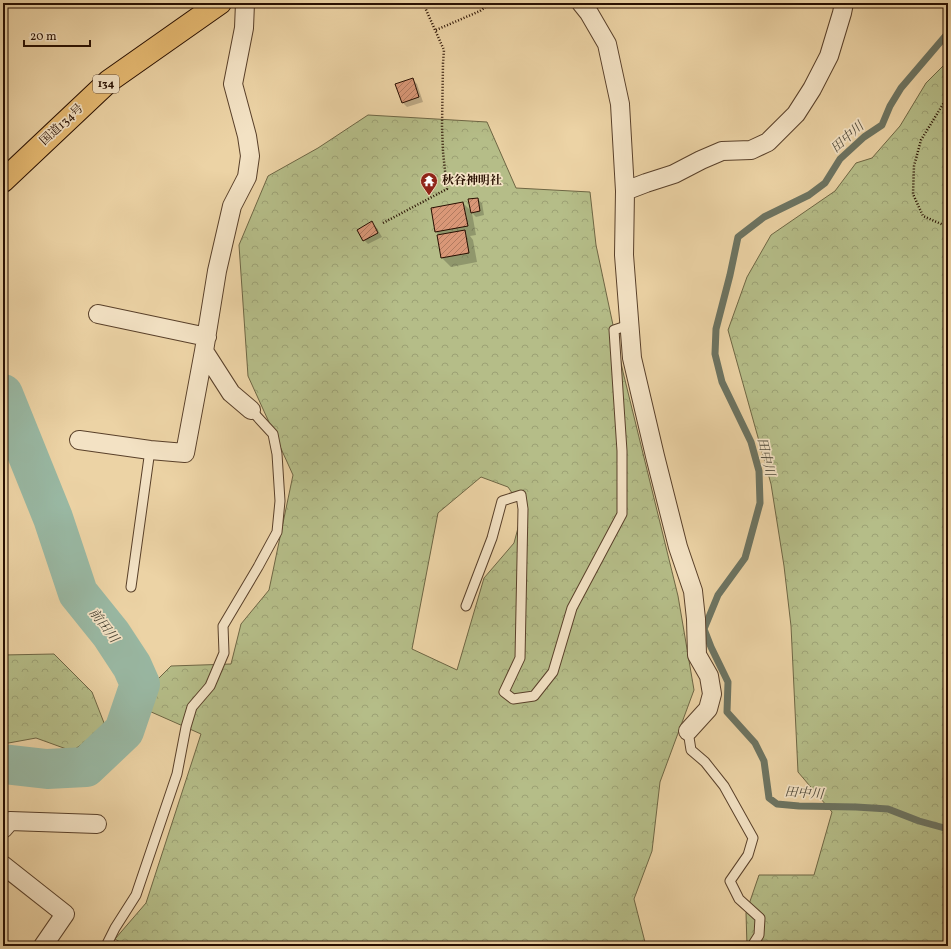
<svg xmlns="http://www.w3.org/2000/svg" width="951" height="949" font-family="Vollkorn,'Noto Serif JP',serif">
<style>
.forest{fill:url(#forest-crowns);stroke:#6e6644;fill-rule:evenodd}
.shadow{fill:#0003}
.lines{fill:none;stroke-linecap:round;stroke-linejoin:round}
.stream{stroke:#6c7462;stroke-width:7}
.river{stroke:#99b8a3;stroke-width:40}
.building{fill:url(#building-hatch);stroke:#280f01}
.service-casing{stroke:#59402a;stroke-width:11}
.minor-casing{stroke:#59402a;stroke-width:20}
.trunk-casing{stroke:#280f01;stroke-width:24}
.path{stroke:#280f01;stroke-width:2.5;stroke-dasharray:1 2;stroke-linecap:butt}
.service{stroke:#f3e2c4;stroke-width:9}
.minor{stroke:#f3e2c4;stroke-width:18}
.trunk{stroke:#e6ba72;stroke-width:22}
.labels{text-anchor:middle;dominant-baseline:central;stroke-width:3.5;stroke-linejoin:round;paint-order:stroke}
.shield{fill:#f3e2c4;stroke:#654e3c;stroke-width:1}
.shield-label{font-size:11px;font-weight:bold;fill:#280f01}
.street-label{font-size:12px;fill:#280f01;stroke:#f3e2c4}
.poi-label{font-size:12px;font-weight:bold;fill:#280f01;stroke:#f3e2c4;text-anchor:start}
.water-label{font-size:13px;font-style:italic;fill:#504a3a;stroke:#f3e2c4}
</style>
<defs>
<pattern id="forest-crowns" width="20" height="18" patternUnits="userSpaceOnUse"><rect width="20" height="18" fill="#b5bd88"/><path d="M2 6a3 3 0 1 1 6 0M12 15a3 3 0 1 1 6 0" fill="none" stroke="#9ca174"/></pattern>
<pattern id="building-hatch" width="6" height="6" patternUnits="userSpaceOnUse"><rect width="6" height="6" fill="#d99777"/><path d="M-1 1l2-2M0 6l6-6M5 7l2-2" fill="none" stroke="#b07a5f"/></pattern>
</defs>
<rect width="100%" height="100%" fill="#ecd3a5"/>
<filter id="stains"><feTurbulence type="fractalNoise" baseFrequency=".005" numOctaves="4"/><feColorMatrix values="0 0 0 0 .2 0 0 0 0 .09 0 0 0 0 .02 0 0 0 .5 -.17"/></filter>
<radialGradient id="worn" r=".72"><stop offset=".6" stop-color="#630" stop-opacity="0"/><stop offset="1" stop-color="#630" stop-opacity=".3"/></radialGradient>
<!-- forest -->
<path class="forest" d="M948,61V946H747L746,913L759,875H814L832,812L798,772L791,626L784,566L771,484L728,330L747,277L771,235L835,191L856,163L872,158L900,126L926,83Z
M368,115L487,122L516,188L590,192L596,245L623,372L678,596L694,690L660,782L652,851L634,899L646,946H126L115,939L146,903L201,734L149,711L153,684L171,666L231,664L241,624L269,590L293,475L248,376L239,245L268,176L318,148ZM481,477L508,487L523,509L514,543L484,578L457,670L412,649L438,513Z
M54,654L92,692L106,728L72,751L36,738L3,744V655Z"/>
<!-- shadow -->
<path class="shadow" d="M412,79L417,84L423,102L407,107L403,103L396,85Z
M477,199L482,203L484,215L476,217L472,213L476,235L470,236L473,240L477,262L451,267L442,258L438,236H440L436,232L432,209L463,203L471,211Z
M372,223L376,227L382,237L368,244L364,240Z"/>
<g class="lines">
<!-- stream -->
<path class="stream" d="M948,33L901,88L890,106L882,125L864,137L840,159L825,183L809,195L764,217L738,237L730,275L716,329L715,354L722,382L751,442L759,471L760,503L745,558L718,595L704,629L711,647L728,682L727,712L755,743L764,761L769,798L777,804L799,806L856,807L888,809L919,821L948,829"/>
<!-- river -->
<path class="river" d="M3,394L53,518L78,593L111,634L132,666L140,684L124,731L86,767L47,769L3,764"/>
</g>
<!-- building -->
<path class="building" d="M413,78L419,97L402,103L395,84Z
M478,198L480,211L471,213L468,199Z
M463,202L468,226L435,232L431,208Z
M372,221L378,233L363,241L357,230Z
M465,230L469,253L441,258L437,235Z"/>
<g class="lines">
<defs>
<path id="service" d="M131,587L150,450
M466,606L492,538L502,501L521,495L523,509L520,658L504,692L513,699L534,696L553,672L572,608L622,514V451L614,330L629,325
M688,731L691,750L705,762L724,786L753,838L748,855L730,881L739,899L760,918L759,935L752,946
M106,946L115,928L136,895L177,774L186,727L192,707L210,686L224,653L223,626L258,567L277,532L280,501L277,454L273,434L251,410"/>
<path id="minor" d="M245,3L244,28L233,84L247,136L250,156L247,177L232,206L217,271L204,351L231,393L251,410
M581,3L589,13L607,44L620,104L625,191L624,255L632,358L655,456L678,547L693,591L696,619L697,655L709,676L712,694L708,709L688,731
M625,191L646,183L674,174L701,160L722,151L751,150L768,142L796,114L812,89L829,56L842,13L844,3
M98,314L207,337
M79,440L150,450L185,453L204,351
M3,829L10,821L97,824
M3,865L65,914L43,946"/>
<path id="trunk" d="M3,181L109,81L220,3"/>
</defs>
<!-- service casing -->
<use href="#service" class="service-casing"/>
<!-- minor casing -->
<use href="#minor" class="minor-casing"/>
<!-- trunk casing -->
<use href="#trunk" class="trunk-casing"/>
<!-- path -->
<path class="path" d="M436,30L480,11L491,3
M948,96L921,140L914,166L913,194L923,216L948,227
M383,223L447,189L443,152L442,126L443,63L444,50L423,3"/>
<!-- service -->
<use href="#service" class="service"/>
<!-- minor -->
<use href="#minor" class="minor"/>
<!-- trunk -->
<use href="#trunk" class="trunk"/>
</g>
<!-- icons -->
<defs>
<symbol id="temple-pin" viewBox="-11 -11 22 30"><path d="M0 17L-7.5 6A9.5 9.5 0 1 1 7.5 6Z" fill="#8f2418" stroke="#f3e2c4"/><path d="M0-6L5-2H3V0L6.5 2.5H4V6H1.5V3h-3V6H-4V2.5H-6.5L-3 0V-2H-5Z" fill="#fff"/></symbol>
</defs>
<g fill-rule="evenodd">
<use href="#temple-pin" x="419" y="171" width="20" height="27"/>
</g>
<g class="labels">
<!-- shield labels -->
<rect class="shield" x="93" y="75" width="26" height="18" rx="3"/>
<g class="shield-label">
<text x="106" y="84">134</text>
</g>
<!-- street labels -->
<g class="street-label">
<text transform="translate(62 125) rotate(-43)">国道134号</text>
</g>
<!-- poi labels -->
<g class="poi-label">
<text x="442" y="181">秋谷神明社</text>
</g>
<!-- water labels -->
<g class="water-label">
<text transform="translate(848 138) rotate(-42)">田中川</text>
<text transform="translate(765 457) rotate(77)">田中川</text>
<text transform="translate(103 626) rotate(53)">前田川</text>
<text transform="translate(804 794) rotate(4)">田中川</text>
</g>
</g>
<!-- margin -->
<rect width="951" height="949" fill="none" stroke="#ecd3a5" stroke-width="16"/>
<rect x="4" y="4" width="943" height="941" fill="none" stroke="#280f01" stroke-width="2"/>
<rect x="8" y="8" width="935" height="933" fill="none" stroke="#280f01"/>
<!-- scale -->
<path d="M24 40v6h66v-6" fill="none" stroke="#280f01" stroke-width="2"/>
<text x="30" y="40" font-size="12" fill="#280f01" stroke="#f3e2c4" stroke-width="3" paint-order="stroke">20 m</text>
<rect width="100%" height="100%" filter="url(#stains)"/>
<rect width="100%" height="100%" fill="url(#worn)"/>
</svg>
